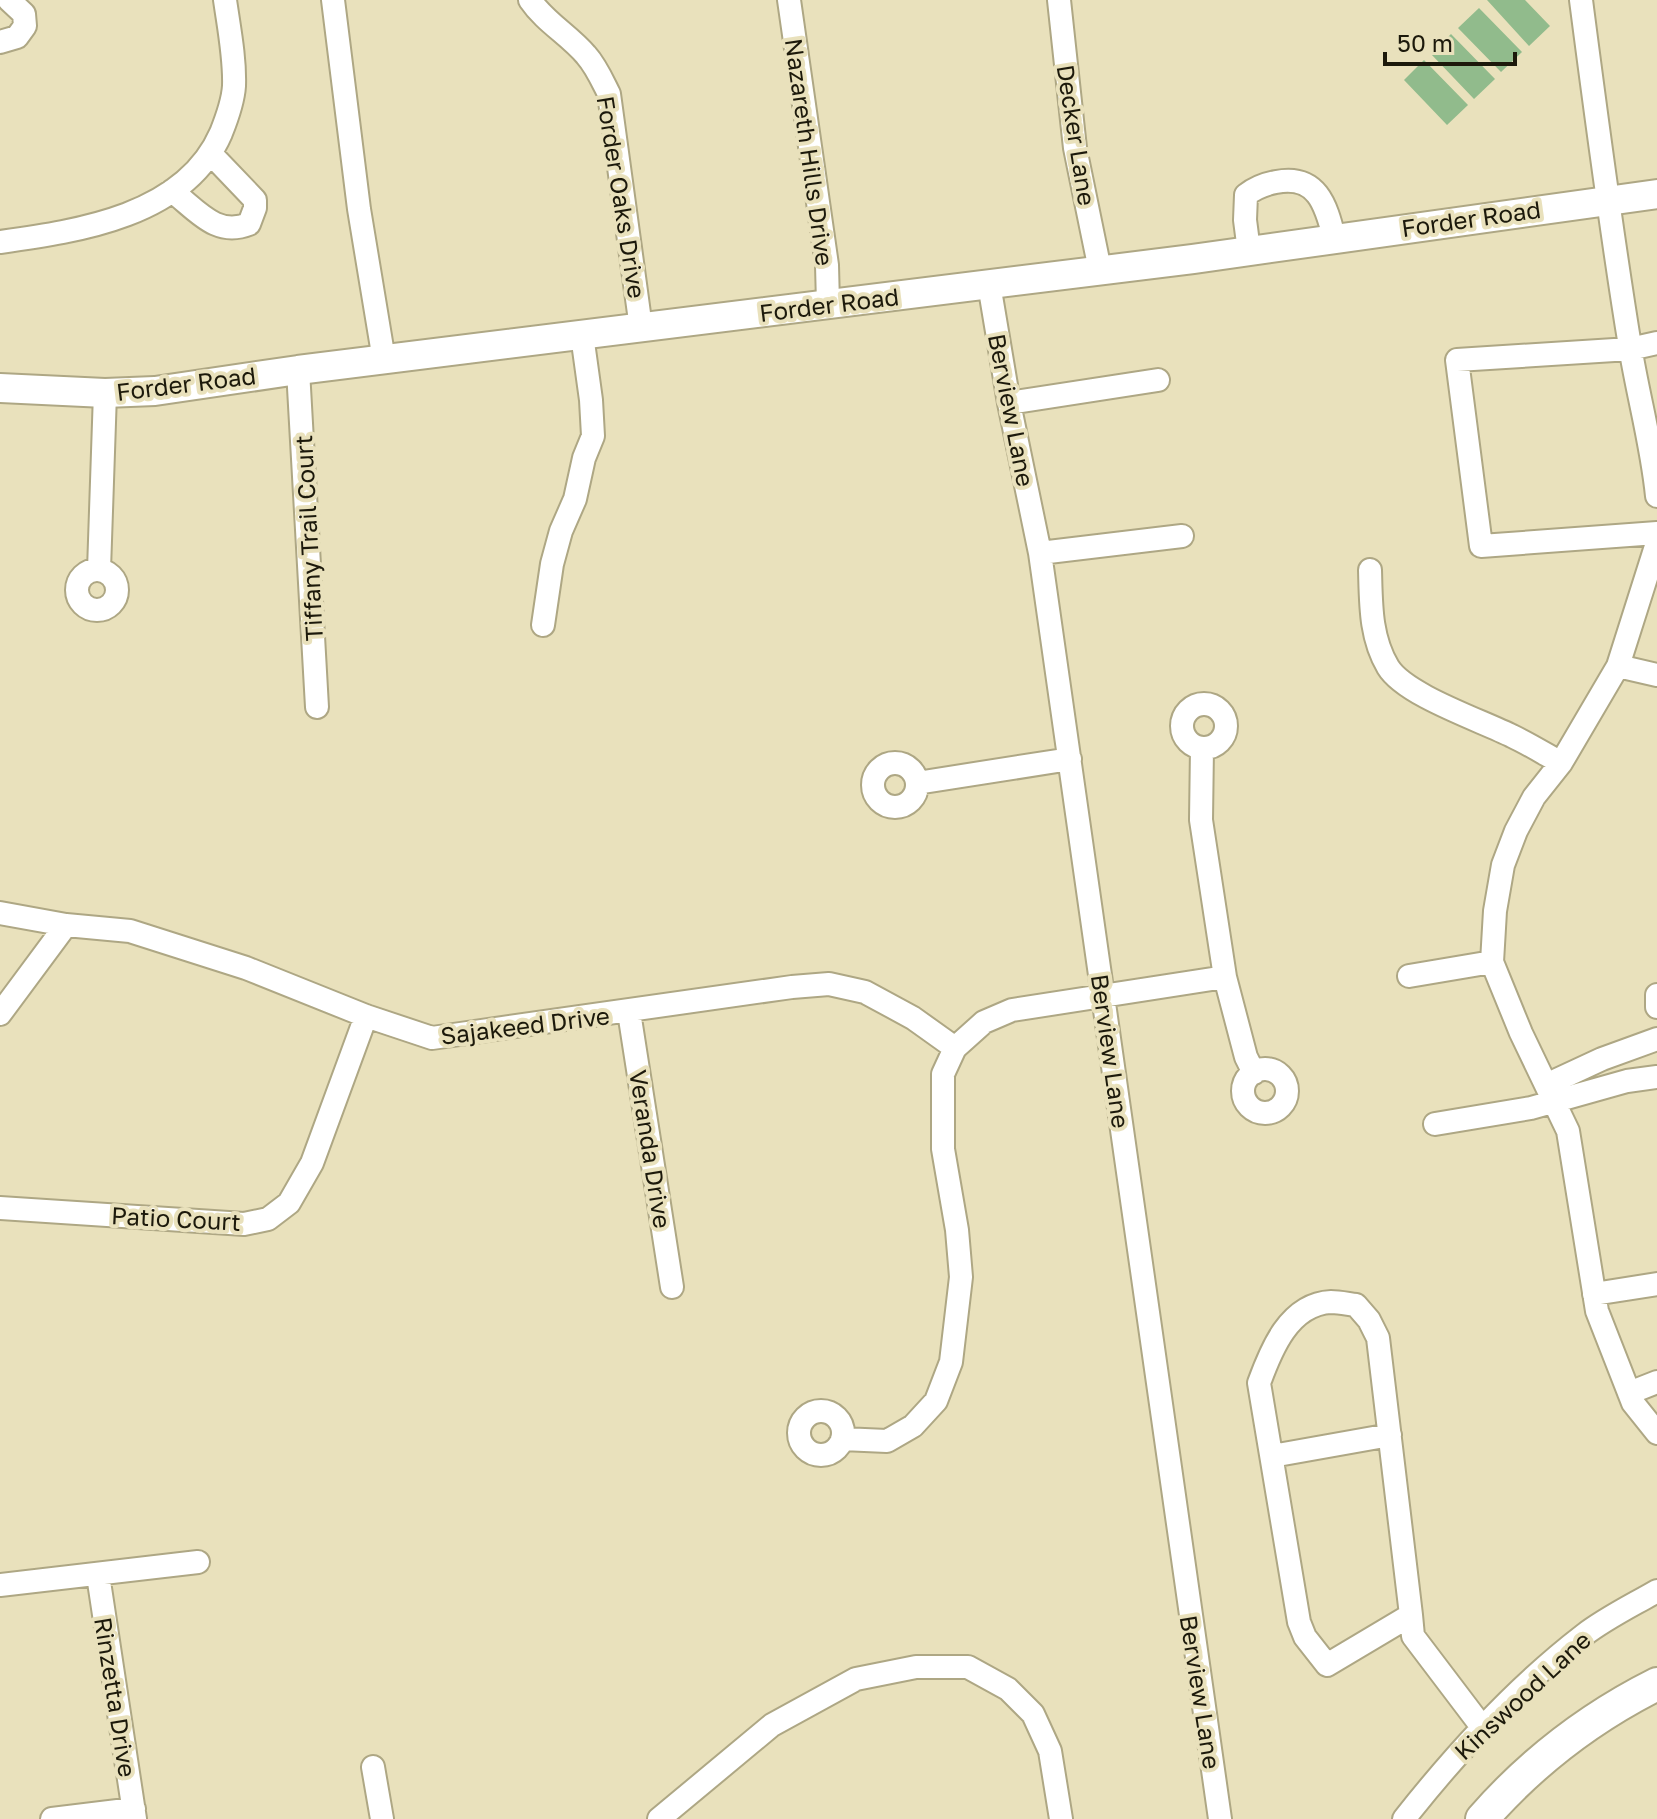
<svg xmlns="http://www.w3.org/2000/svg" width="1657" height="1819" font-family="'Golos Text',sans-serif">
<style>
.green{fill:#91bb8c}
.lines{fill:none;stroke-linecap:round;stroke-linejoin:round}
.minor-casing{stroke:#aea784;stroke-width:26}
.major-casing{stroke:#aea784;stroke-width:32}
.highway-casing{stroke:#aea784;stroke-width:36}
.minor{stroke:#fff;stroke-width:22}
.major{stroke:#fff;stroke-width:28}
.highway{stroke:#fff;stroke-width:32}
.labels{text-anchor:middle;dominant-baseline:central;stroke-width:8;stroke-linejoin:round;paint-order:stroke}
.street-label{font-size:24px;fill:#1c190b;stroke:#e9e1bc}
</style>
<rect width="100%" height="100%" fill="#e9e1bc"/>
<!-- green -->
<path class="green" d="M1487,0H1525L1550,26L1529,46Z
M1479,8L1522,52L1501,72L1458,28Z
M1451,34L1495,79L1474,99L1431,54Z
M1424,60L1468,105L1447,125L1404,80Z"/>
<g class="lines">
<defs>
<path id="minor" d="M333,0L359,209L384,360
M530,0C545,22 569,35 586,55C596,66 602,80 609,94L641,328
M789,0L827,265L828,304
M1059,0L1075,148L1100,270
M1581,0C1596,115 1611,231 1630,346C1638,396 1652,445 1657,496
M0,42L17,37L25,26L24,14L9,0
M172,191C198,211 216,237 249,224L255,208V200L212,155
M0,242C79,231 185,216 221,133C227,118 233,102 234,86C235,58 229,28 225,0
M1249,251L1245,220L1246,195C1255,188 1265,184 1276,182C1317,174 1326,205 1334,237
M989,284L1009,403L1040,553L1220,1819
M1657,343L1630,349L1457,360L1481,546L1657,533
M298,370L317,707
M1009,403L1158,380
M1657,543L1618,666L1561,763L1534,797L1516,831L1503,865L1495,911L1492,962L1521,1033L1568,1131L1597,1311L1633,1403L1657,1433
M1040,553L1182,536
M99,570L105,393
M1370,570C1371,603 1370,637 1388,667C1405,695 1480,720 1512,736C1529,744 1545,754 1561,763
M77 590a20 20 0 1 1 40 0a20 20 0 1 1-40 0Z
M543,625L552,564L561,531L575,499L584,458L593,436L591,400L582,335
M1618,666L1657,675
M1182 726a22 22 0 1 1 44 0a22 22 0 1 1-44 0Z
M1202,748L1201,820L1225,977L1246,1057L1254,1073
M873 785a22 22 0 1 1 44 0a22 22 0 1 1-44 0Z
M917,783L1070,759
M0,913L66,925L130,931L246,968L366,1016L432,1038L792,987L829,984L865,992L913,1018L955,1048
M1409,976L1492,962
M1657,995V1007
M629,1012L672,1287
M0,1014L66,925
M1243 1091a22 22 0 1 1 44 0a22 22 0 1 1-44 0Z
M1546,1085L1602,1059L1657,1039
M1435,1124L1531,1108L1627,1081L1657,1077
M0,1208L244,1224L268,1219L289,1203L312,1163L366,1016
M1594,1294L1657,1284
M1629,1393L1657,1382
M799 1433a22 22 0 1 1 44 0a22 22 0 1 1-44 0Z
M842,1439L887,1441L913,1426L936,1401L951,1362L961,1277L957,1230L943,1149V1074L955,1048L984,1022L1012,1010L1225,977
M1272,1456L1390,1435
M98,1575L135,1819
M0,1585L198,1562
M1411,1615L1327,1665L1305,1637L1299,1622L1259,1383C1271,1350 1289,1304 1331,1302C1339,1302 1348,1304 1356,1305L1369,1320L1378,1338L1411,1615L1413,1636L1482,1727
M373,1767L382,1819
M52,1819L134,1809
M659,1819L772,1725L856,1679L916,1667H968L1008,1689L1033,1714L1050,1751L1061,1819
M1404,1819C1457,1752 1515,1688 1584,1635C1606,1618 1633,1605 1657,1591"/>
<path id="major" d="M0,388L105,393L155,391L298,370L1193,259L1657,194"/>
<path id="highway" d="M1482,1819C1531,1763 1591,1717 1657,1684"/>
</defs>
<!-- minor casing -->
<use href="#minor" class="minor-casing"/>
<!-- major casing -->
<use href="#major" class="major-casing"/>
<!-- highway casing -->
<use href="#highway" class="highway-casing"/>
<!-- minor -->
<use href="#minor" class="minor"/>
<!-- major -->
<use href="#major" class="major"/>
<!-- highway -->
<use href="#highway" class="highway"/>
</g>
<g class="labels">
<!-- street labels -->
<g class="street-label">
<text transform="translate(1077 135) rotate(81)">Decker Lane</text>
<text transform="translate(810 152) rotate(82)">Nazareth Hills Drive</text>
<text transform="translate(622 197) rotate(81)">Forder Oaks Drive</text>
<text transform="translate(1471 218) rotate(-8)">Forder Road</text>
<text transform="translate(829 304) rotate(-7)">Forder Road</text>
<text transform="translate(186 383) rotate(-7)">Forder Road</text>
<text transform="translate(1012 410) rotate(79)">Berview Lane</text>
<text transform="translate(308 538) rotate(-93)">Tiffany Trail Court</text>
<text transform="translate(525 1025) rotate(-7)">Sajakeed Drive</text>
<text transform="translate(1111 1051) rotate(82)">Berview Lane</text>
<text transform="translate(651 1149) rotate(81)">Veranda Drive</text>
<text transform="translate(176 1218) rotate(3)">Patio Court</text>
<text transform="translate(1201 1692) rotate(81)">Berview Lane</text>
<text transform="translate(1522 1695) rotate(-43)">Kinswood Lane</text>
<text transform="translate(116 1697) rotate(81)">Rinzetta Drive</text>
</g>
</g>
<!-- scale -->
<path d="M1385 52v12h130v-12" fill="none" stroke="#1c190b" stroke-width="4"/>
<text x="1397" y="52" font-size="24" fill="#1c190b" stroke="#e9e1bc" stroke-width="6" paint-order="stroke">50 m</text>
</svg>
